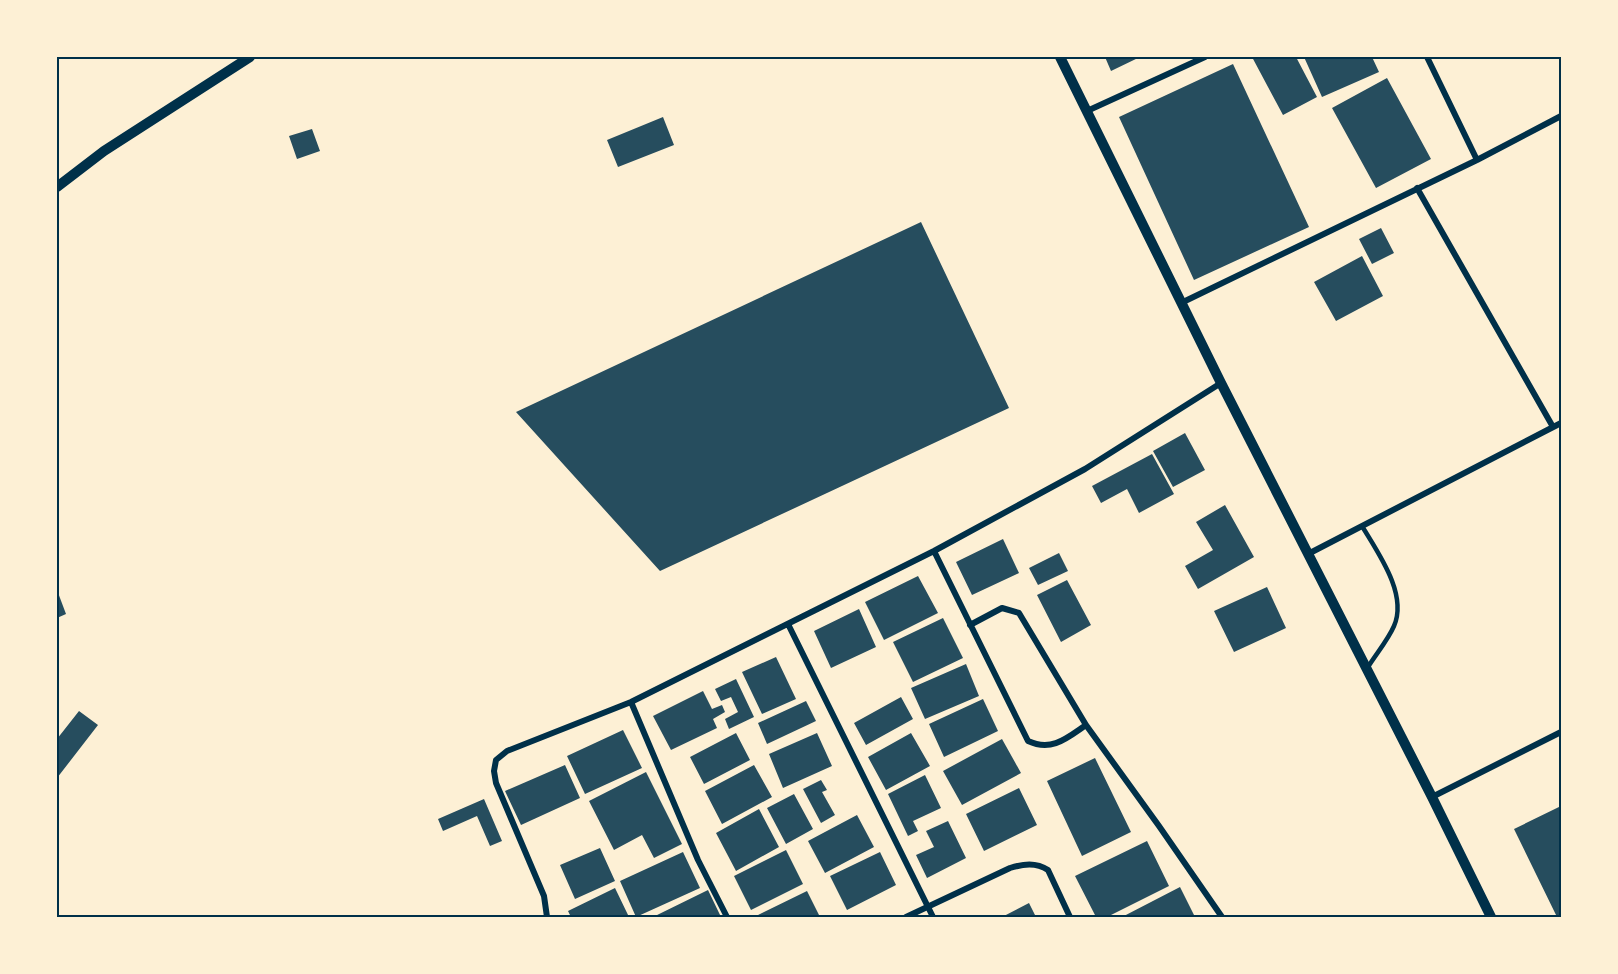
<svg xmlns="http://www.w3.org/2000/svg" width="1618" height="974" font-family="'Fira Sans',sans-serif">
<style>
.building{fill:#264d5e}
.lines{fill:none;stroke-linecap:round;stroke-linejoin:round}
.service{stroke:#003049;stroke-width:4.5}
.minor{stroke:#003049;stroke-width:6}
.tertiary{stroke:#003049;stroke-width:10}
.neatline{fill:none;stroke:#003049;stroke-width:2}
</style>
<rect width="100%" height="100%" fill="#fdf0d5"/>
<!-- building -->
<path class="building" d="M1105,57H1140L1111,71Z
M1252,57H1296L1317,97L1283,115Z
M1304,57H1372L1379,72L1322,97Z
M1233,64L1309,227L1194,280L1119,117Z
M1387,78L1431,159L1376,188L1332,108Z
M663,117L674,145L618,167L607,140Z
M312,129L320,151L297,159L289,136Z
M921,222L1009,408L660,571L516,412Z
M1381,228L1394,253L1372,264L1359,239Z
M1362,256L1383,296L1336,321L1314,282Z
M1185,433L1205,470L1173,487L1153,451Z
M1152,454L1174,494L1139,513L1127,489L1101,503L1092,486Z
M1225,505L1254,557L1198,589L1185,566L1213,550L1196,522Z
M1003,539L1019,573L972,595L956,562Z
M1059,553L1068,571L1038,585L1029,568Z
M918,576L938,613L884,640L865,602Z
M1067,580L1091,625L1061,642L1037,595Z
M1267,587L1286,628L1234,652L1214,611Z
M57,590L66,614L57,618Z
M859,609L876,647L831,668L814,631Z
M943,618L963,658L913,682L893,642Z
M776,657L796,699L762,714L742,672Z
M966,664L979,696L925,719L911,688Z
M736,679L754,717L729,729L725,719L738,712L731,697L721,701L715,689Z
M703,691L712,709L722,705L725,712L713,719L717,728L671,750L653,716Z
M901,697L913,719L866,745L854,723Z
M983,699L998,731L944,757L929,724Z
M806,701L816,721L767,744L758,723Z
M79,711L98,725L57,778V739Z
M623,730L642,768L585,794L567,756Z
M736,733L750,760L704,784L690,757Z
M817,733L832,766L783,788L769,754Z
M911,733L930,766L886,790L868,757Z
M1002,739L1021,773L962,805L943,771Z
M1095,758L1131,832L1082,856L1047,781Z
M565,765L580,798L521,825L505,791Z
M754,765L772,797L722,824L705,791Z
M646,772L682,844L654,858L642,835L614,850L589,801Z
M925,775L941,808L913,821L918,831L908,836L888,794Z
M821,780L827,790L822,792L835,815L821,823L803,789Z
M1019,788L1037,825L984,851L966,814Z
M794,794L813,829L786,844L767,808Z
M484,799L502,841L490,846L477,816L443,831L438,819Z
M1561,806V917H1557L1514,829Z
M759,809L779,847L736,871L716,833Z
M857,815L874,847L825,873L808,841Z
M948,821L966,858L927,878L916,855L934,847L926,831Z
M1147,841L1169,886L1107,917H1096L1075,876Z
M600,848L615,881L575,899L560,865Z
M786,850L803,884L751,910L734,876Z
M683,852L700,888L636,917L620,881Z
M880,852L896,885L847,910L830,876Z
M1180,887L1195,917H1122Z
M615,888L629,917H571L568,911Z
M708,890L721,917H653Z
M807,891L820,917H754Z
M1029,903L1036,917H1002Z"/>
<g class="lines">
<!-- service -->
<path class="service" d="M1362,526C1378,553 1408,594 1394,626C1388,640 1376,654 1368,667"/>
<!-- minor -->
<path class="minor" d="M1427,57L1477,160
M1087,111L1205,57
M1417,188L1553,427
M1181,303L1477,160L1561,116
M934,551L1028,741C1052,752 1067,738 1086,725
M1308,554L1561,423
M788,624L933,917
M970,625L1002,608L1019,613L1086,725L1159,826L1222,917
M631,702L698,860L727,917
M1432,797L1561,732
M547,917L544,896L496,783L494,771L496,760L507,751L631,702L934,551L1085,469L1221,383
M906,917L1010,868C1023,864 1036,862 1048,870L1070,917"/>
<!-- tertiary -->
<path class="tertiary" d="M1060,57L1221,383L1432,797L1491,917
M57,187L104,151L250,57"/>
</g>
<!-- border -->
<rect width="1618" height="974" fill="none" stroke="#fdf0d5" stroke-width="117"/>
<rect x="58" y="58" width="1502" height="858" class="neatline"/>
</svg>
